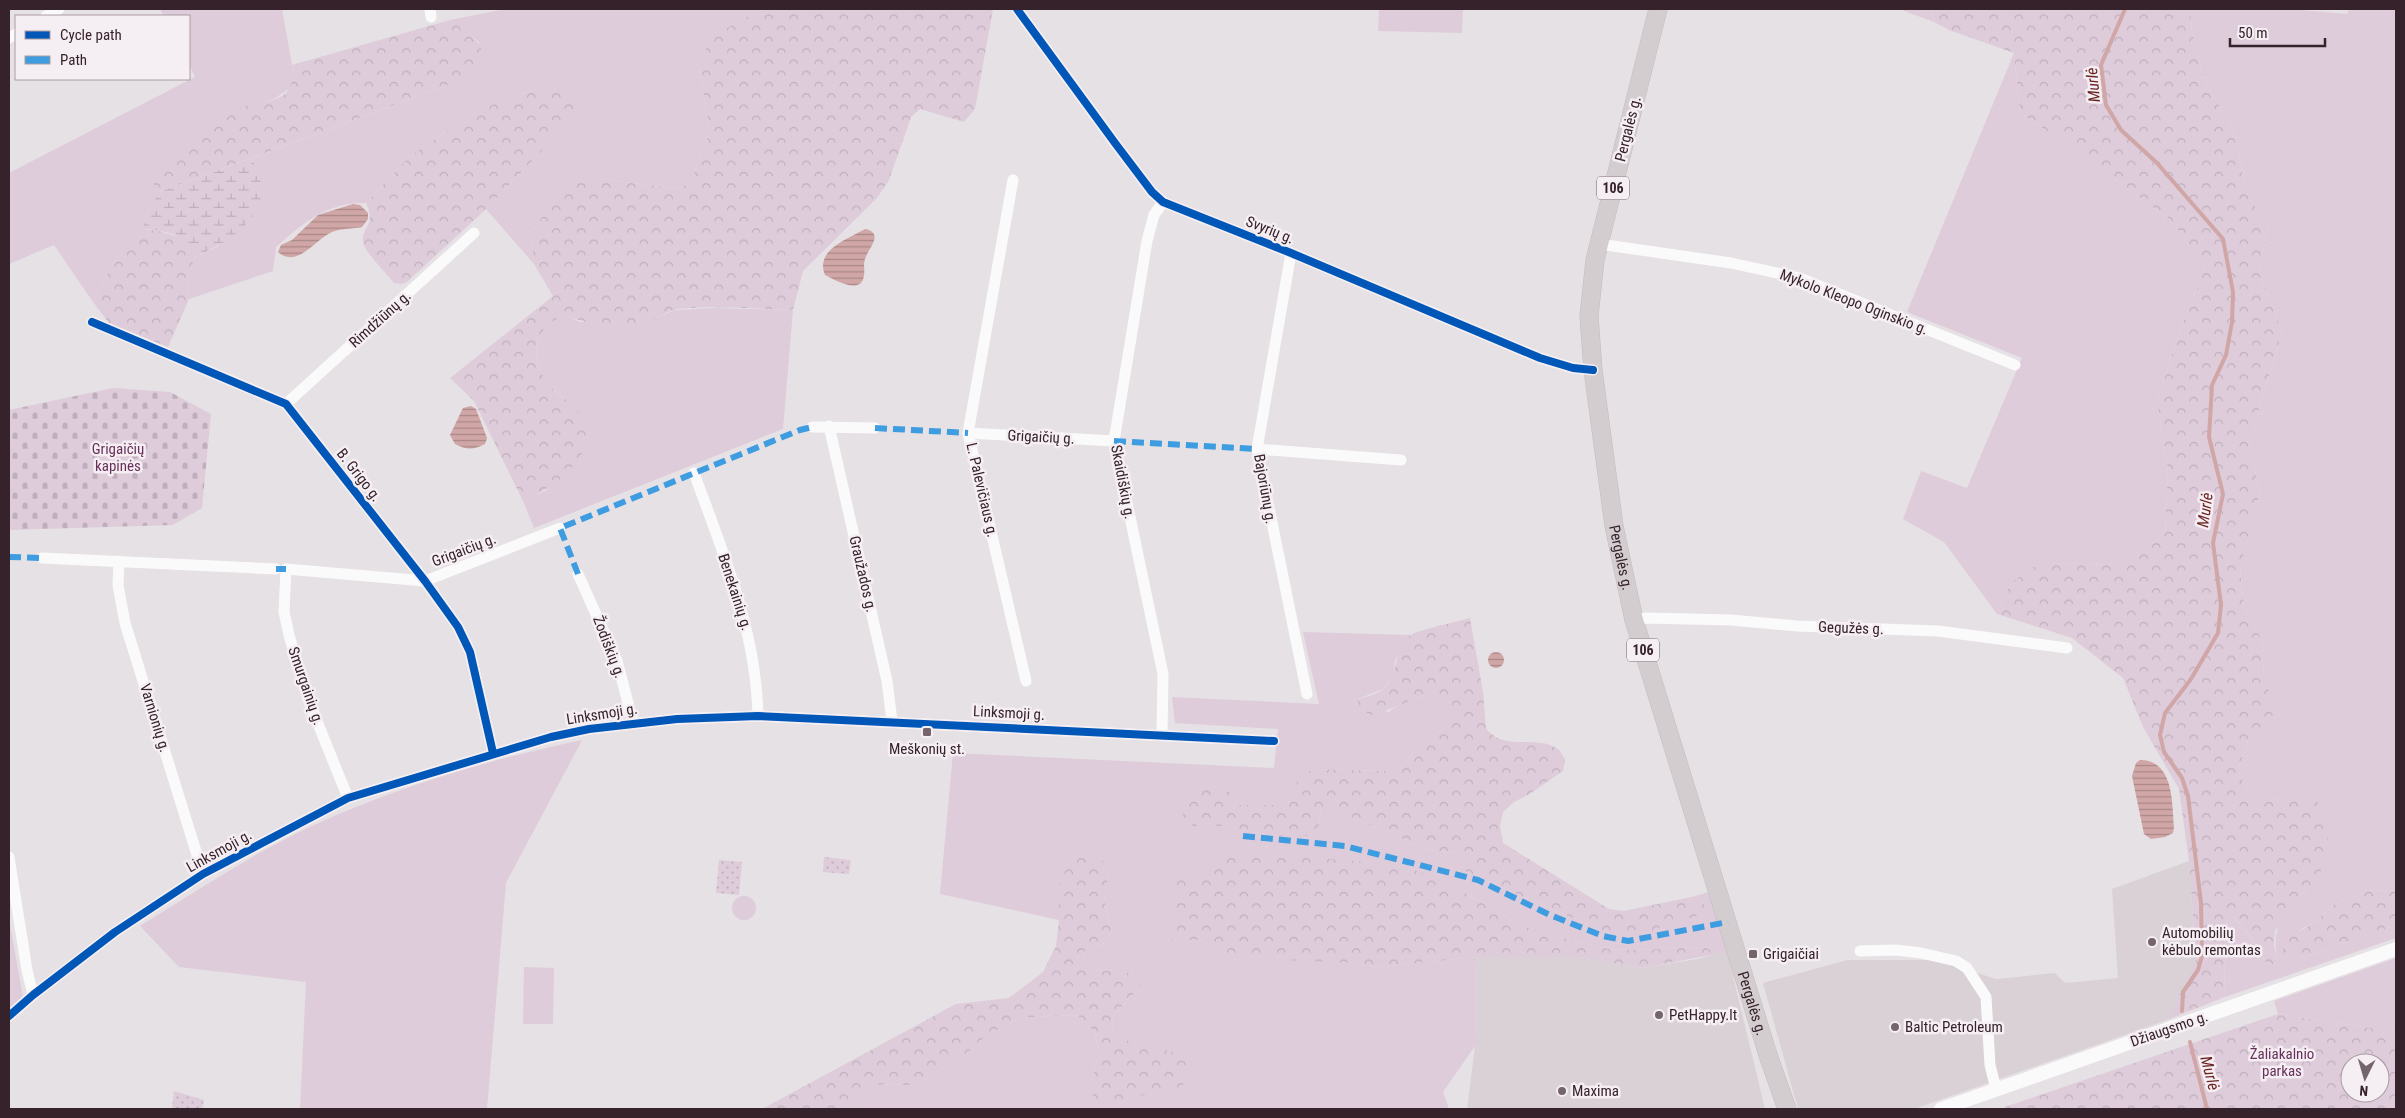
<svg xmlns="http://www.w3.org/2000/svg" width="2405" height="1118" viewBox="0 0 2405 1118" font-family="'Roboto Condensed',sans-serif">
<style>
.built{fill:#d9d1d5}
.green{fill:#deccdb}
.forest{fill:url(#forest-crowns);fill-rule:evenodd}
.wetland{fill:url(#wetland-marsh)}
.cemetery{fill:url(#cemetery-stones)}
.park{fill:url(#park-dots)}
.water{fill:url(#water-rules)}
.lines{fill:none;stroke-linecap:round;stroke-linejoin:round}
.stream{stroke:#d1a6a6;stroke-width:4}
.primary-casing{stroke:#c3bcbf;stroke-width:19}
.minor{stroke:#fbfafb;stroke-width:11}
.tertiary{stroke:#fbfafb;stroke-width:14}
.primary{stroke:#d3cdd0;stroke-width:18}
.quiet{stroke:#3e9ce1;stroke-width:6;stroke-dasharray:12 6;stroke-linecap:butt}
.cycleway-casing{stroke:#f5eef3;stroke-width:11}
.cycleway{stroke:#0057b8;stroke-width:8}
.poi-dot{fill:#74656b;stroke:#f5eef3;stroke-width:2}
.labels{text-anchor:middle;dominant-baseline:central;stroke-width:5;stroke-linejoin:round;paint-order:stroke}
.shield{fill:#f5eef3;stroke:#6f5f66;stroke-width:1}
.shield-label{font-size:14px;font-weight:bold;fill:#36222a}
.street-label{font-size:15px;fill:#36222a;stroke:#f5eef3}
.park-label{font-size:15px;fill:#68315b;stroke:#f5eef3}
.poi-label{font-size:15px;fill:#36222a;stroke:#f5eef3;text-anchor:start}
.water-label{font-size:16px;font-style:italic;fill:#6a2523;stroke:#f5eef3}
</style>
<defs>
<pattern id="forest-crowns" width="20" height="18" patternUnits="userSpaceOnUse" patternTransform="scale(1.25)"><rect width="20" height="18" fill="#deccdb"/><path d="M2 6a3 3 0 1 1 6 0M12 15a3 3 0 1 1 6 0" fill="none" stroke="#bfafbc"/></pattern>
<pattern id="wetland-marsh" width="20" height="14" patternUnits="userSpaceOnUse" patternTransform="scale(1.25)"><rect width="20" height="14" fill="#deccdb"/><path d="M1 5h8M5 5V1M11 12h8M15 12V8" fill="none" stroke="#bfafbc"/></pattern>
<pattern id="cemetery-stones" width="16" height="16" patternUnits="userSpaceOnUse" patternTransform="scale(1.25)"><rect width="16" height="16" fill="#deccdb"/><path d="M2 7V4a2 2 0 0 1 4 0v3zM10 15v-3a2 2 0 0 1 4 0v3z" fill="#bfafbc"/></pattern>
<pattern id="park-dots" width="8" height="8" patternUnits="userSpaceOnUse" patternTransform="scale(1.25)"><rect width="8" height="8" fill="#deccdb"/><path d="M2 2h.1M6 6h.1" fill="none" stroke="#bfafbc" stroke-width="1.8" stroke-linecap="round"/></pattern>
<pattern id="water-rules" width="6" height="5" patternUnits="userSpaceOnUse" patternTransform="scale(1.25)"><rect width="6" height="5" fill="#d1a6a6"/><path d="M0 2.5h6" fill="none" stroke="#aa8787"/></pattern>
</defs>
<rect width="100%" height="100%" fill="#e6e1e4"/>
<g class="built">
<path d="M2189,861L2196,962L2167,1020L1914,1109H1798L1763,983L1847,960H1938L1996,979L2055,973L2065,983L2118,978L2112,889Z"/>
<path d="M1727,951L1765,1109H1467L1475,1046L1476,957H1580L1643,968L1697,959Z"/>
</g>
<g class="green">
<path d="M160,9H282L292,65L293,77L290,88L274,99L243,107L155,189L162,191C151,202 146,214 143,229C118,246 107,277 93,302L54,245L9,264V173L195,77L189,64V16H164Z"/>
<path d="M505,9H765L739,20L698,62L710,132L692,179L681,189L601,179L548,206L536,227L532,246L534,264L486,209L564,128L542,86L476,111L409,157L366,203C327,202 303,223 276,247L273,271L189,299L188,276L195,257L217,247L253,214L262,187L252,158L467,78L479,42L450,20Z"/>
<path d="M1379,9H1463L1462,33L1378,31Z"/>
<path d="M1904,9H1931L1934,22L1904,11Z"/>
<path d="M2190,9H2290L2347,14L2349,9H2396V890L2367,891L2330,906L2318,920L2300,930L2302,958L2396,925V938L2225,997L2224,956L2229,944L2227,921L2233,917C2243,924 2261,951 2266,963L2274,965L2278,961C2268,924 2290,904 2316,881L2288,796L2263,803L2248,795L2238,768L2246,749L2250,728L2275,709L2264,676L2262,640L2244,608L2240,567L2260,493L2249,444L2282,332L2259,272L2268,227L2246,192L2234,131L2204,80L2192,31Z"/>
<path d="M2014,53L2020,113L2061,140L2172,221L2205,269L2180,330L2157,401L2168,470L2165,533L2147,548L2108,565L2062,563L2010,584L1997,614L1944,542L1903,519L1921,471L1967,488L2022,358L1907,312Z"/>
<path d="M713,308L793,310L783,429L534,528L523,501L547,490L574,407C563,397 549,388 542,374C530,349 540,322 566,315L580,322L648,321L675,310Z"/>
<path d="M1303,632L1411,635L1403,644L1395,661L1393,677L1383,689L1358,699L1388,712L1404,702L1426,695L1439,700L1448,715L1444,729L1421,742L1403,766L1385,771L1312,769L1291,795L1288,805H1236L1193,826H1223L1272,836L1319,825L1321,808H1330L1433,852L1466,851V872L1612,935L1704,904L1696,896L1711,891L1727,951L1716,954L1705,947L1636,950L1609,949L1577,942L1523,926L1441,879L1173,940H1200L1227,953L1353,963L1381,967L1476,957L1475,1046L1443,1092L1449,1109H846C868,1078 885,1084 918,1086L931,1075L966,1054L986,1036L1020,1018L1074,1015L1082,1018L1095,1033L1099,1054L1091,1085L1120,1103L1147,1094L1182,1090L1150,1047L1128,1042L1113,1033L1112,1018L1130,997L1141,988L1118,970L1093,971L1083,962L1085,949L1103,944L1112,932L1105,904L1108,874L1059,887V920L940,894L953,753L1274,768L1278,729L1175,723L1172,697L1319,704Z"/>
<path d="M582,740L506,883L487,1109H300L306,982L179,967L140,926C197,891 253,853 314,825C400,786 491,759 582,740Z"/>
<circle cx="744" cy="908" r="12"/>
<path d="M9,919L23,997L9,1009Z"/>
<path d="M2396,958V1032L2278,1014L2274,1001Z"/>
<path d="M524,967L554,968L553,1024H523Z"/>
</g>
<g class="forest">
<path d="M765,9H993L975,109L964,122L920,109L911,117L889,180L877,198L803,271L793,310C755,309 715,305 677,309C667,311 658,318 649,321C622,329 591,327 566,315C553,319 544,326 539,339C532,357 541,378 555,391C561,397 570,401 575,408C609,451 557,486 523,501L474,401L450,378L553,296L534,264L532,246L536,227L548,206L578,182L601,179L681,189L692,179L710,132L698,62L712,39L739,20Z"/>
<path d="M1931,9H2190L2192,31L2204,80L2234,131L2246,192L2268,227L2259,272L2282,332L2249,444L2260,493L2240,568L2244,608L2262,640L2264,676L2275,709L2268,726L2250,729L2246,749L2238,768L2248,795L2263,803L2288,796L2315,798L2329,820L2326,860L2316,881L2298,897L2275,931L2274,946L2278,961L2274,965L2266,963C2261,951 2243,923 2233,917L2227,921L2226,930L2229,944L2224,956L2225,997L2167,1020L2196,961L2189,861L2179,789L2143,727L2123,678L2072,638L1997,614L2010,584L2033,567L2062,563L2108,565L2147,548L2165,533L2168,470L2157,401L2180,330L2205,269L2172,221L2061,140L2020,113L2014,53L1949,30L1934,22Z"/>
<path d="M450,20C474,38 499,50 467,78L162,191L155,189L153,176L158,166C186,147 213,126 241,108C254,100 273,104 285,94C293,86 293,75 292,65Z"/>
<path d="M542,86L567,91C578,108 574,112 564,128L486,209L407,282L401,284L394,283C387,274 365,252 363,243C361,226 377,226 366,203L409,157L476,111Z"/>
<path d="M143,229L159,231L179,237L190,245L195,257L188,276L189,299L168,347L109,323L93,302C107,277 118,246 143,229Z"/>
<path d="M1470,618L1483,692L1486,728C1503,753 1538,733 1559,750C1561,752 1564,757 1565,760L1563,771L1528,795L1514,802L1503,812L1500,826L1503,843L1609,909L1624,911L1696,896L1704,904L1703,914L1646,932L1612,935L1466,872V851L1433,852L1330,808H1321L1319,825L1312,836H1272L1223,826H1193L1182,816L1194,790H1228L1237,805H1288L1294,785L1312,769L1385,771L1403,766L1421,742L1444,729L1448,715L1439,700L1425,695C1406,701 1390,711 1371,715L1357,708L1358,699C1366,697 1377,694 1383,689C1400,676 1392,648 1411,635C1420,629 1457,622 1470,618Z"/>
<path d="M1220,851L1396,864L1441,879L1523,926L1577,942L1609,949L1636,950L1705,947L1716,954L1643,968L1580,957H1476L1381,967L1353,963L1282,960L1227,953L1200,940H1172L1177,881L1187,874L1201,880Z"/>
<path d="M1081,852L1102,860L1108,874L1105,904L1112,932L1103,944L1085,949L1083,962L1093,971L1118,970L1136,976L1141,988L1130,997L1112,1018L1113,1033C1136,1048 1163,1047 1189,1057L1182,1090L1147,1094L1120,1103L1094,1101L1091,1085L1099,1054L1095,1033L1082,1018L1074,1015L1020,1018L986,1036L966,1054L931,1075L918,1086C885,1084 868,1078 846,1109H762L956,1004L1009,998L1043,972L1056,946L1059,919V887L1067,865Z"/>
<path d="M2396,890V925L2302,958H2289L2283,953V942L2318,920L2330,906L2367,891Z"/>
<path d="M2278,1014L2396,1032V1109H2005V1107ZM2350,1063H2380V1093H2350Z"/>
</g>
<path class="wetland" d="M252,158C255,167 261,179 262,188C262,223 222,245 195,257C185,233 166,231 143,229C146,214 151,202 162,191Z"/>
<path class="cemetery" d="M113,388L170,392L211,414L202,508L173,525L9,530V410Z"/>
<g class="park">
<path d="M824,857L851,860L849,874L823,872Z"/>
<path d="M719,860L742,862L739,895L716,893Z"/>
<path d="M174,1091L204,1100L202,1109H172Z"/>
</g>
<g class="water">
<path d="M353,204L360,205L368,213V219L362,227C352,229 342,228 332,232C315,239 298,269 278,252L281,245L292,240L318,215Z"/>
<path d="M865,229C885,233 868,249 865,259C863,265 865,270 864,275C862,296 835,280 825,275C815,250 846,240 865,229Z"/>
<path d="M471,406L476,409L487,438L485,444C473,450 467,450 455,444L450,435L463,408Z"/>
<circle cx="1496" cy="660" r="8"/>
<path d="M2140,760C2174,760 2172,803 2174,827L2173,833L2165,837L2151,839L2144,834L2132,776L2136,763Z"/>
</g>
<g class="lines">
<g class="stream">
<path d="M2125,9L2101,65L2106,105L2121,130L2157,163L2223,239L2233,292L2232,322L2226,355L2212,385L2209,437L2223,494L2213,543L2221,605L2218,633L2191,679L2165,713L2160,735L2164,752L2182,778L2188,796L2201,903L2202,956L2198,970L2183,992L2182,1011"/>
<path d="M2190,1042L2207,1109"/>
</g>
<defs>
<g id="primary">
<path id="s1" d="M1658,9L1595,260L1589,316L1593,370L1614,526L1634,620L1768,1055L1787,1109"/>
</g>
</defs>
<use href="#primary" class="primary-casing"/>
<g class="minor">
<path d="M430,9L431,17"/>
<path d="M1017,9L1115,143L1152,192L1163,202L1291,253L1540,358L1573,368L1593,370"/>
<path d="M46,16L59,9"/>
<path d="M9,38L16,34"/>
<path d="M1013,180L968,433L1026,681"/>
<path d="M1599,244L1731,263L1800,278L2015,365"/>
<path d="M1291,253L1257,449L1307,694"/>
<path d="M92,322L286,404L425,581L458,627L470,652L493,753"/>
<path d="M286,404L474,233"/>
<path d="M829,426L887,681L892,721"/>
<path d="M812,427L875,428"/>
<path d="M968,433L1114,441"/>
<path d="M1257,449L1401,460"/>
<path d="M694,473C723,553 756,629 758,716"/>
<path d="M42,558L276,569"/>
<path d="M119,561L118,585L125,623L203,874"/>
<path d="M578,574L617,661L633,722"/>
<path d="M1634,620L1646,618L1731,620L1797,626L1938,631L2067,648"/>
<path d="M1162,735L1163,674L1114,441L1147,241L1154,215L1163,202"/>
<path d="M348,798L308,699L289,635L284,612L286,569L425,581L560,528"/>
<path d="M9,857L27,970L33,995"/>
<path d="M1860,951L1896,950L1921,953L1956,961L1967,968L1986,997L1990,1065L1996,1089"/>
<path d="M9,1016L33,995L115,932L203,874L348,798L551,737L589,729L677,719L758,716L1274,741"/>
</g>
<path class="tertiary" d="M1941,1109L2396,949"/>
<use href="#primary" class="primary"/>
<g class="quiet">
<path d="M875,428L968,433"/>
<path d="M1114,441L1257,449"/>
<path d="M9,557L42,558"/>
<path d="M276,569H286"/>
<path d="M578,574L560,528L800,430L812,427"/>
<path d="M1243,836L1345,846L1478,880L1550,915L1603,936L1628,941L1728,922"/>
</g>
<defs>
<g id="cycleway">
<path d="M1017,9L1115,143L1152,192L1163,202L1291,253L1540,358L1573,368L1593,370"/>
<path d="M92,322L286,404L425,581L458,627L470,652L493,753"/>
<path d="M9,1016L33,995L115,932L203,874L348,798L551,737L589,729L677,719L758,716L1274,741"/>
</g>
</defs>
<use href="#cycleway" class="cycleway-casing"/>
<use href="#cycleway" class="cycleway"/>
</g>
<g class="poi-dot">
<rect x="922" y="727" width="10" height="10" rx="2.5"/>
<circle cx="2152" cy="942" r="5"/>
<rect x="1748" y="949" width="10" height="10" rx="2.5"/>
<circle cx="1659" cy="1015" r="5"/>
<circle cx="1895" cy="1027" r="5"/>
<circle cx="1562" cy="1091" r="5"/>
</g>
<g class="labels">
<g class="shield">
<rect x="1597" y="176.5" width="32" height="23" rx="4"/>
<rect x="1627" y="638.5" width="32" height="23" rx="4"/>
</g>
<g class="shield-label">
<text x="1613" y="188">106</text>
<text x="1643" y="650">106</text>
</g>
<g class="street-label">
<text transform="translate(1628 129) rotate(-76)">Pergalės g.</text>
<text transform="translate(1270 230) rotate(22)">Svyrių g.</text>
<text transform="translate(1854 302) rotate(21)">Mykolo Kleopo Oginskio g.</text>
<text transform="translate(380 319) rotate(-42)">Rimdžiūnų g.</text>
<text transform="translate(1041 437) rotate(3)">Grigaičių g.</text>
<text transform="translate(359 475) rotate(52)">B. Grigo g.</text>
<text transform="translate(1123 482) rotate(79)">Skaidiškių g.</text>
<text transform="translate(1265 489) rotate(80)">Bajoriūnų g.</text>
<text transform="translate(982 490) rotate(77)">L. Palevičiaus g.</text>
<text transform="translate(464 550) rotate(-21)">Grigaičių g.</text>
<text stroke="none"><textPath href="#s1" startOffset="559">Pergalės g.</textPath></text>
<text transform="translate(863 574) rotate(77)">Graužados g.</text>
<text transform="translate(735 592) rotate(72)">Benekainių g.</text>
<text transform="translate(1851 628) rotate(2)">Gegužės g.</text>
<text transform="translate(609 647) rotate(69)">Žodiškių g.</text>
<text transform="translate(306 686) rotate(71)">Smurgainių g.</text>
<text transform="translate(1009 713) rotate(3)">Linksmoji g.</text>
<text transform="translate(602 714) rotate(-9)">Linksmoji g.</text>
<text transform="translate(155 718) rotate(73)">Varnionių g.</text>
<text transform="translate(219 851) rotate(-29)">Linksmoji g.</text>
<text stroke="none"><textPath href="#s1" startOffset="1024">Pergalės g.</textPath></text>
<text transform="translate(2169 1029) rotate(-19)">Džiaugsmo g.</text>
</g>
<g class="park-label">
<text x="118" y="449">Grigaičių<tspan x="118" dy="17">kapinės</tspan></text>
<text x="2282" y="1054">Žaliakalnio<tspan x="2282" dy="17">parkas</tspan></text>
</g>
<g class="poi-label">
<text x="927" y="749" text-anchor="middle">Meškonių st.</text>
<text x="2162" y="933">Automobilių<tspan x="2162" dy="17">kėbulo remontas</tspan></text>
<text x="1763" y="954">Grigaičiai</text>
<text x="1669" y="1015">PetHappy.lt</text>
<text x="1905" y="1027">Baltic Petroleum</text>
<text x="1572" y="1091">Maxima</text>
</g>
<g class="water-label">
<text transform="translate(2093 85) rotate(-95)">Murlė</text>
<text transform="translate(2205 510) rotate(-82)">Murlė</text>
<text transform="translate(2210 1073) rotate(75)">Murlė</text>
</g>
</g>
<rect width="2405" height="1118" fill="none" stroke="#36222a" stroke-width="20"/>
<rect x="15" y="15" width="175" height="65" fill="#f5eef3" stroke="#a99ca3"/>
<rect x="25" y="31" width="25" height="8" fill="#0057b8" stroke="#a99ca3"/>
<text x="60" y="40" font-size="15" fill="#36222a">Cycle path</text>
<rect x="25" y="56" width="25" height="8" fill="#3e9ce1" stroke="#a99ca3"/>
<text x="60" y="65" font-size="15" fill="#36222a">Path</text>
<g transform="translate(2365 1078) rotate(185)"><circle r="24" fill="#f5eef3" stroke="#a99ca3"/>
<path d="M0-4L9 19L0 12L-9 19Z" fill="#74656b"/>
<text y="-8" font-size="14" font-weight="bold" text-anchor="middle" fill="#36222a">N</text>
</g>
<path d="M2230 38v8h95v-8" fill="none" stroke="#36222a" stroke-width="2.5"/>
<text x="2238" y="38" font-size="15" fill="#36222a" stroke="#f5eef3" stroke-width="4" paint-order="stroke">50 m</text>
</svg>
